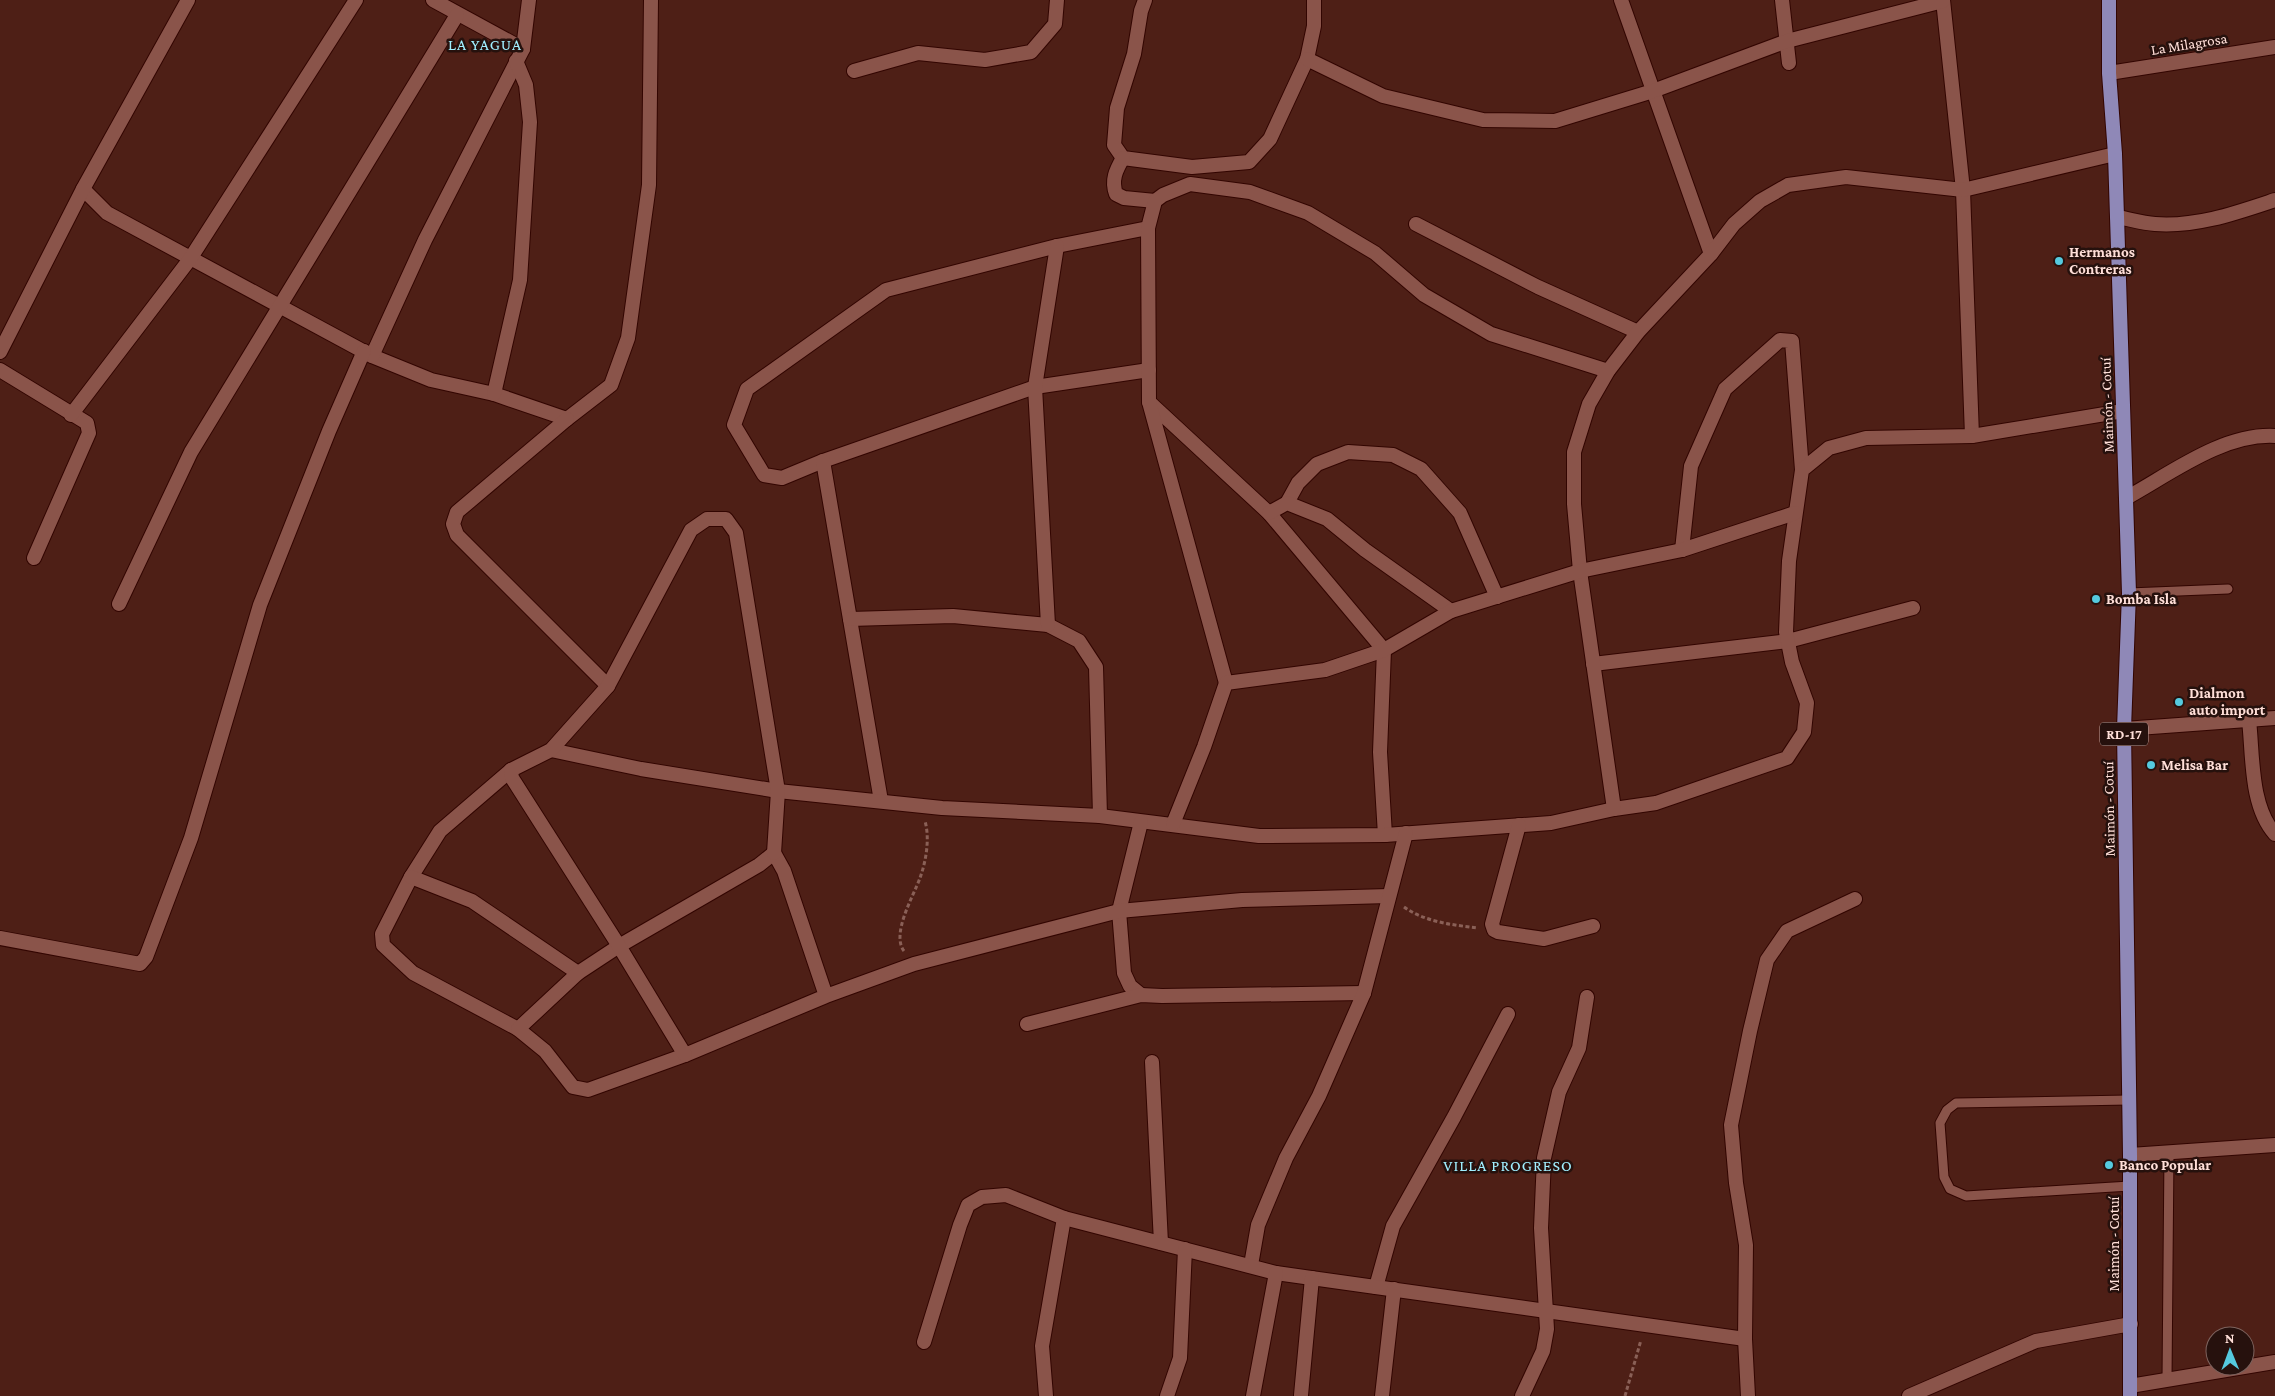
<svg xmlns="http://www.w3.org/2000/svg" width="2275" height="1396" viewBox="0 0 2275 1396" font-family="'Crimson Pro',serif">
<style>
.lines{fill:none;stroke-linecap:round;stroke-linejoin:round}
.service-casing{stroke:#320501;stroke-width:11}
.minor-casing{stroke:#320501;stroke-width:16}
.primary-casing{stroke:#320501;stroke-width:16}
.path{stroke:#8a6057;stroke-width:3;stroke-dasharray:4 2.5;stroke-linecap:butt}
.service{stroke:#8a544a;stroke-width:9}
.minor{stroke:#8a544a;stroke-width:14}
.primary{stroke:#8f88b7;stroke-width:14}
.poi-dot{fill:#55cadf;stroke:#26110d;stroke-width:2}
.labels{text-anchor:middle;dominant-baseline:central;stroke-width:5;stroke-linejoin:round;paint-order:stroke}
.shield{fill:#26110d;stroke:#bea19b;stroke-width:1}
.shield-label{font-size:14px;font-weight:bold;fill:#ffdfd8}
.street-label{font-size:15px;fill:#ffdfd8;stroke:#26110d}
.poi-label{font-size:15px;font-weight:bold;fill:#ffdfd8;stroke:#26110d;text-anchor:start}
.neighbourhood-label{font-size:16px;letter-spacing:1px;fill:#a0efff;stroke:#26110d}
</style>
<rect width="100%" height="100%" fill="#4e1f16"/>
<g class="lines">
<defs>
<g id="service">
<path d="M2129,593L2228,589"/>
<path d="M2129,1100L1956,1103L1947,1110L1940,1123L1944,1177L1950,1189L1966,1196L2130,1186"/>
<path d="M2167,1380L2169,1152"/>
</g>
<g id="minor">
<path d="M433,0L523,49"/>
<path d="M1145,0L1141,11L1134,54L1117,108L1114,145L1123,158L1192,167L1249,162L1270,139L1307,59L1314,26V0"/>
<path d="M1621,0L1711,254"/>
<path d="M1782,0L1789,63"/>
<path d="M1943,0L1963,190L1972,436"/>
<path d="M1307,59L1383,96L1483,120L1555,121L1653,91L1787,41L1943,1"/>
<path d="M854,71L918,53L985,60L1031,52L1055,24L1057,0"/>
<path d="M2109,73L2275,47"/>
<path d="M1123,158C1116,170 1111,180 1116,194L1124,198L1155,201"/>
<path d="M83,189L107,213L372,356L431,380L494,394L567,419L611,385L628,338L649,185L651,0"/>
<path d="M2117,217C2129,219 2142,223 2155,224C2197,227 2236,213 2275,200"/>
<path d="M1416,224L1538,287L1638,332"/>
<path d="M1148,228L1057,246L886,290L747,389L734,425L764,475L782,478L823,461L1035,387L1149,370"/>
<path d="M0,352L83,189L188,0"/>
<path d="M372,356L425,240L523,49L529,0"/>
<path d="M0,370L87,423L89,433L34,558"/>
<path d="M494,394L520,280L530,122L526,85L516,61"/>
<path d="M1149,402L1269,513L1384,650L1380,752L1385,835"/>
<path d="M71,415L190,259L356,0"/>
<path d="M567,419L457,512L453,524L457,535L608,686"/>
<path d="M823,461L881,801"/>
<path d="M2126,498C2170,474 2223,433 2275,436"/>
<path d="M1287,503L1298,483L1317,464L1348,452L1393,455L1421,469L1460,513L1497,597"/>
<path d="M1269,513L1287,503L1327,519L1365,550L1451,611"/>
<path d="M1682,550L1691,466L1725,389L1780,340L1792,341L1802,470"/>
<path d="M119,604L191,452L457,15"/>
<path d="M850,619L953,616L1048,625L1079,641L1096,667L1100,816"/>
<path d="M1048,625L1035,387L1057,246"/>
<path d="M1593,664L1788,641L1913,608"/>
<path d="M1226,683L1149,402L1148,228L1155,201L1163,195L1190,184L1250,192L1308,213L1375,253L1424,295L1491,334L1608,371"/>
<path d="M2249,720C2253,756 2250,806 2275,834"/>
<path d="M2124,729L2275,718"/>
<path d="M551,750L641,769L778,791L942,808L1100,816L1259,836L1385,835L1551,823L1614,809L1656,803L1787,758L1804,732L1807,703L1792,662L1786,632L1789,561L1802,470L1829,448L1866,438L1972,436L2123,411"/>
<path d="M511,770L440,831L411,877L382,934L383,945L413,973L518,1029"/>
<path d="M1614,809L1580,571L1574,504V452L1589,404L1608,371L1638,332L1711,254L1734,224L1760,201L1788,185L1846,177L1963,190L2115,154"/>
<path d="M1141,822L1119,911L1124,973L1130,986L1141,995"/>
<path d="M1173,824L1204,747L1226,683L1325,670L1384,650L1451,611L1580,571L1682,550L1795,513"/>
<path d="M1519,825L1492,924L1494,930L1498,932L1544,939L1593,926"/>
<path d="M411,877L472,901L578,973"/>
<path d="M0,938L140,964L146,957L191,838L260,605L329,431L364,351"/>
<path d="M826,996L784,871L774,853L759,865L619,946L578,973L518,1029L545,1051L573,1087L588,1090L685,1055L826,996L914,964L1119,911L1242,900L1389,896"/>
<path d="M1027,1024L1141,995L1162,996L1364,993"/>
<path d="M685,1055L619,946L512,778L511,770L551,750L608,686L691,530L707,519H726L736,533L778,791L774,853"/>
<path d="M1152,1062L1161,1243"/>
<path d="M2130,1155L2275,1145"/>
<path d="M1251,1265L1258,1225L1286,1158L1319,1096L1364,993L1406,833"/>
<path d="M1376,1287L1393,1226L1454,1117L1508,1014"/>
<path d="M924,1342L960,1225L968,1205L982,1197L1006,1195L1064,1218L1276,1273L1745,1339"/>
<path d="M2130,1386L2275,1362"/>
<path d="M1301,1395L1312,1278"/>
<path d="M1046,1396L1042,1346L1064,1218"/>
<path d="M1167,1396L1180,1358L1185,1249"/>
<path d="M1253,1396L1276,1273"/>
<path d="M1382,1396L1394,1289"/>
<path d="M1522,1396L1543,1351L1547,1329L1541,1228L1544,1158L1559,1092L1579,1048L1587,997"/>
<path d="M1748,1396L1745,1339L1746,1245L1736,1183L1731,1125L1750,1031L1767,960L1787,931L1855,899"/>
<path d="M1909,1396L2036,1341L2131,1324"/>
</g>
<path id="primary" d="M2109,0V73L2115,154L2129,593L2124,729L2130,1155V1396"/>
</defs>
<use href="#service" class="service-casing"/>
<use href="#minor" class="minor-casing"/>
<use href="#primary" class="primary-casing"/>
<g class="path">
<path d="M1404,907C1425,922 1453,925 1478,928"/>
<path d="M904,951C891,934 913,897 920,878C926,861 930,839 925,821"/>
<path d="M1625,1396L1641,1340"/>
</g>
<use href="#service" class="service"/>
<use href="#minor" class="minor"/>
<use href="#primary" class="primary"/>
</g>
<g class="poi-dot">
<circle cx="2059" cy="261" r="5"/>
<circle cx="2096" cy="599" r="5"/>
<circle cx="2179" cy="702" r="5"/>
<circle cx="2151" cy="765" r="5"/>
<circle cx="2109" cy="1165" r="5"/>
</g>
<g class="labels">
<rect class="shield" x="2100" y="722.5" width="48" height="23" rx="4"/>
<g class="shield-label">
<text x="2124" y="734">RD-17</text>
</g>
<g class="street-label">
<text transform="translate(2189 44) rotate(-9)">La Milagrosa</text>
<text transform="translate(2107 405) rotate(-92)">Maimón - Cotuí</text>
<text transform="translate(2109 809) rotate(-91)">Maimón - Cotuí</text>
<text transform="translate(2114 1244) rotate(-90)">Maimón - Cotuí</text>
</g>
<g class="poi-label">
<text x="2069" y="252">Hermanos<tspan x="2069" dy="17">Contreras</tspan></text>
<text x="2106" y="599">Bomba Isla</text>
<text x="2189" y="693">Dialmon<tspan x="2189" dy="17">auto import</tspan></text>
<text x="2161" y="765">Melisa Bar</text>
<text x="2119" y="1165">Banco Popular</text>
</g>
<g class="neighbourhood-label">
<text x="485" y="44">LA YAGUA</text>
<text x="1508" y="1165">VILLA PROGRESO</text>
</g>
</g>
<g transform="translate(2230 1351) rotate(359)"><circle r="24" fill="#26110d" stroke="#7d635e"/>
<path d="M0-4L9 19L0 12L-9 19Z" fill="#55cadf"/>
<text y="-8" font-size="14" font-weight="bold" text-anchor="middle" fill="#ffdfd8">N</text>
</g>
</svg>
